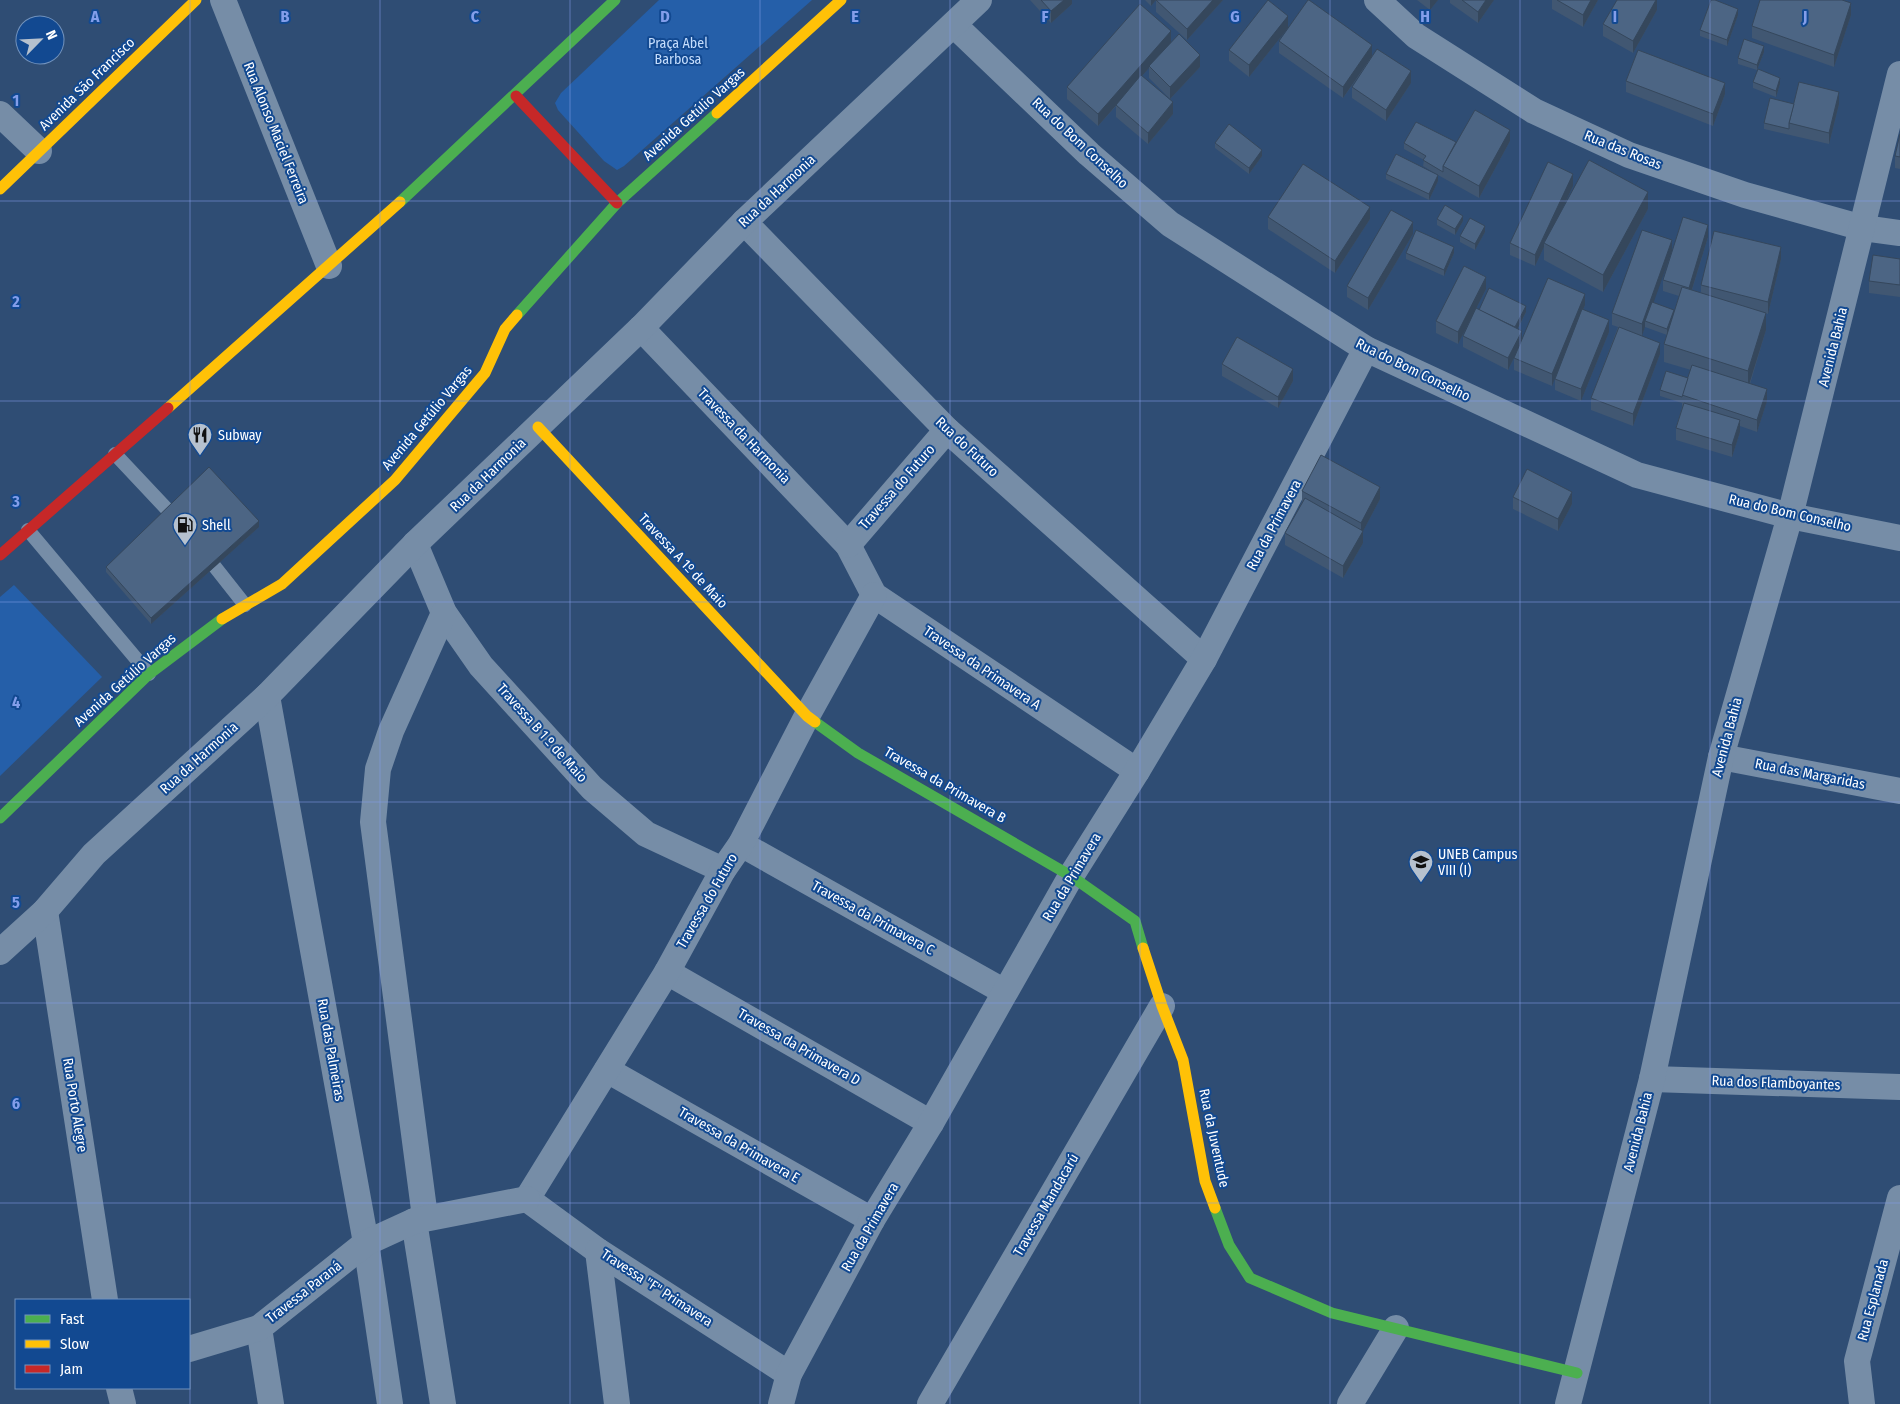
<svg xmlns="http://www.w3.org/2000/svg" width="1900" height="1404" viewBox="0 0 1900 1404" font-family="'Fira Sans Condensed',sans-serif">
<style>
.green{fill:#255fa9}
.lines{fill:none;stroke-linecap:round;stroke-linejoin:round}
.lane{stroke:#768da7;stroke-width:14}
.street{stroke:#768da7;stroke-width:26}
.fast{stroke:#4caf50;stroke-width:11}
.slow{stroke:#ffc107;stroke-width:11}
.jam{stroke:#c62828;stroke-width:11}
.wall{fill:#415772}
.shaded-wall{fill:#35475c}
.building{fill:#4c6584;stroke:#35475c}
.grid{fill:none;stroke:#839eea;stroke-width:1;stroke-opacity:0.55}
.labels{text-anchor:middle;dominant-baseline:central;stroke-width:4;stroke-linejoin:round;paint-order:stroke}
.park-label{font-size:14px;fill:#c6defd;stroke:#124991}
.street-label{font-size:14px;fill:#fff;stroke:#124991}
.poi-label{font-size:14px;fill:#fff;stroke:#124991;text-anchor:start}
.grid-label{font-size:16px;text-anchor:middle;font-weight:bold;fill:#839eea;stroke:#124991;stroke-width:4;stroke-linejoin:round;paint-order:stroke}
</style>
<rect width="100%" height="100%" fill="#2f4d74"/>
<g class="green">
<path d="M659,0H812L624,166L617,170L604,161L558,110L555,103L561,93Z"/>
<path d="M14,585L102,677L0,776V597Z"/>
</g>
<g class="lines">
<g class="lane">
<path d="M115,454L178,521"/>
<path d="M28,530L149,674"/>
<path d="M204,553L245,605"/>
</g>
<g class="street">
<path d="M223,0L329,266"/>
<path d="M1377,0L1416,36L1534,111L1629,155L1745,195L1863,228L1900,233"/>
<path d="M954,25L1089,154L1170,224L1366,349L1637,475L1790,516L1900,538"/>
<path d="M0,114L39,151"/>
<path d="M744,222L947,430L1204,659"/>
<path d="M641,328L848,545L874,595L1137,771"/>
<path d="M415,544L444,613L481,666L592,788L646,834L723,870"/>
<path d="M848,545L947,430"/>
<path d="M267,696L366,1243L390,1404"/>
<path d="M1721,757L1900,791"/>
<path d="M741,844L1005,992"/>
<path d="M45,911L105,1300"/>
<path d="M0,952L45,911L94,854L267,696L415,544L641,328L744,222L979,0"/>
<path d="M667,972L931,1123"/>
<path d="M607,1070L872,1220"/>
<path d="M1652,1079L1900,1087"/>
<path d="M527,1199L667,972L723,870L741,844L807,716L874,595"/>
<path d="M527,1199L598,1251L789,1374"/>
<path d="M425,1217L373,822L378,769L391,731L444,613"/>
<path d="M414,1221L443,1404"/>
<path d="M598,1251L617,1404"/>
<path d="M259,1328L271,1404"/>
<path d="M189,1349L259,1328L366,1243L414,1221L527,1199"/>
<path d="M119,1388L123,1404"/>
<path d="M781,1404L789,1374L872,1220L931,1123L1071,876L1137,771L1204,659L1366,349"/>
<path d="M930,1404L1162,1006"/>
<path d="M1350,1404L1396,1328"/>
<path d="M1568,1404L1652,1079L1721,757L1790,516L1900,74"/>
<path d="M1862,1404L1857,1361L1900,1198"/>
</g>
<g class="fast">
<path d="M400,202L615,0"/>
<path d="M517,315L617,203L717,113"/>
<path d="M815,722L858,753L1071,876L1135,921L1143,948"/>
<path d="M0,818L149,674L222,619"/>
<path d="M1215,1208L1229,1245L1250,1278L1332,1313L1577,1373"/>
</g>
<g class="slow">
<path d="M717,113L841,0"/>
<path d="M0,189L196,0"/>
<path d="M168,408L400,202"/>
<path d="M538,427L807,716L815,722"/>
<path d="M222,619L282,584L395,480L485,373L505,329L517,315"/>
<path d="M1143,948L1162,1006L1183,1060L1205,1181L1215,1208"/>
</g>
<g class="jam">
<path d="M516,96L617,203"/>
<path d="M0,555L168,408"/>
</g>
</g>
<g class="wall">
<path d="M1030,0H1072V4L1051,23Z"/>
<path d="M1145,0H1223L1187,40L1156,12V0L1151,6Z"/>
<path d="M1417,0H1438L1430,10Z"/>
<path d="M1450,0H1494L1478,23L1450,3Z"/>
<path d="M1552,0H1598L1583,27L1552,9Z"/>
<path d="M1657,0V10L1633,53L1603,36V24Z"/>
<path d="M1738,15L1727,46L1700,36V30Z"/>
<path d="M1851,15L1834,67L1752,38V26Z"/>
<path d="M1288,28L1249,77L1229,61V50Z"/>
<path d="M1279,41L1372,55L1411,83L1386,121L1352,98V87L1364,69L1343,98L1279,53Z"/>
<path d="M1171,42L1200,67L1170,99L1149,78V68L1142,76L1173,114L1148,144L1116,117V106L1098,126L1067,99V87Z"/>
<path d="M1764,52L1757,70L1738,64V58Z"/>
<path d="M1626,81L1725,94L1713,126L1626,92Z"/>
<path d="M1753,82L1780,84L1776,97L1753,88Z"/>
<path d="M1794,104H1839L1829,144L1764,129V123Z"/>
<path d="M1900,134V169L1895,168V156Z"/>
<path d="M1510,141L1479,198L1438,175V181L1429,200L1386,179V174H1436L1423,166L1424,160L1404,149V143Z"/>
<path d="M1215,143L1262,156L1249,174L1215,148Z"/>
<path d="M1573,186L1560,213L1648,209L1603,292L1544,260V247L1535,266L1510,255V243Z"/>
<path d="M1268,217L1370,219L1335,273L1268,229Z"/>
<path d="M1437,219L1463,221L1455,235L1437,225Z"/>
<path d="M1485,232L1475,250L1460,242V236Z"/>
<path d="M1413,234L1368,310L1347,297V286Z"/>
<path d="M1708,237L1692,290L1701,293V285L1781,259L1768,314L1764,313L1766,330L1750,384L1767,401L1757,432L1740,426V432L1732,457L1676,440V428L1682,407V403L1660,396V390L1688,378L1691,370L1664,362V344L1667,335L1645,327L1642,336L1660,354L1633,426L1591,410V398L1618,327L1612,325V313L1672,251L1653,302L1674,313L1679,296L1663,291V280Z"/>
<path d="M1406,253H1454L1444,276L1406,259Z"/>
<path d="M1900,259V297L1869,293V281Z"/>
<path d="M1486,289L1458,344L1436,333V321Z"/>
<path d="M1585,305L1583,310L1609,332L1581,401L1555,390V379L1558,370L1552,386L1514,370V358L1519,348L1508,370L1463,347V336L1479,310L1526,312L1518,329L1522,341Z"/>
<path d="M1222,364L1293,381L1278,408L1222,376Z"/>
<path d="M1302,491L1380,499L1363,531V543L1343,578L1285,545V533L1302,502Z"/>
<path d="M1513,497L1572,504L1558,531L1513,509Z"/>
<path d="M259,527L151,624L106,572V567Z"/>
</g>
<g class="shaded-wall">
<path d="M1064,0H1072V4L1051,23V11Z"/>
<path d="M1151,0H1156L1151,6Z"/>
<path d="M1213,0H1223L1187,40V29Z"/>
<path d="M1430,0H1438L1430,10Z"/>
<path d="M1486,0H1494L1478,23V12Z"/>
<path d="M1591,0H1598L1583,27V15Z"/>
<path d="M1656,0H1657V10L1633,53V41Z"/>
<path d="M1851,3V15L1834,67V55Z"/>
<path d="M1738,9V15L1727,46V40Z"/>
<path d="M1288,16V28L1249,77V65Z"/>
<path d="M1171,31V43L1149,66V68L1098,126V114Z"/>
<path d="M1372,45V56L1343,98V87Z"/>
<path d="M1764,46V52L1757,70V65Z"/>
<path d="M1200,55V67L1170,99V87Z"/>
<path d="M1411,71V83L1386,121V110Z"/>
<path d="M1780,78V84L1776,97V91Z"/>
<path d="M1725,83V94L1713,126V114Z"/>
<path d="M1839,92V104L1829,144V133Z"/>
<path d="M1173,102V114L1148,144V133Z"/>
<path d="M1510,130V141L1479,198V186Z"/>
<path d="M1262,150V156L1249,174V168Z"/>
<path d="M1573,174V186L1546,244L1544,243V247L1535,266V255Z"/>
<path d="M1438,175V181L1429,200V194Z"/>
<path d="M1648,192V209L1603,292V275Z"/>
<path d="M1370,207V219L1335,273V261Z"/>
<path d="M1463,216V221L1455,235V229Z"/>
<path d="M1413,222V234L1368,310V298Z"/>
<path d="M1708,225V237L1689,299V288Z"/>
<path d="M1485,226V232L1475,250V244Z"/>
<path d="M1672,240V251L1647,321H1645V327L1642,336V324Z"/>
<path d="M1454,247V253L1444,276V270Z"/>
<path d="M1781,247V259L1768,314V302Z"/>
<path d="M1486,277V289L1458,344V332Z"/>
<path d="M1585,294V305L1552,386V374Z"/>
<path d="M1526,306V312L1513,338V332Z"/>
<path d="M1674,310V316L1667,335V329Z"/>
<path d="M1766,313V330L1748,388V371Z"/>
<path d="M1609,320V332L1581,401V389Z"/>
<path d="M1522,331V342L1508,370V358Z"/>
<path d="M1660,343V354L1633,426V414Z"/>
<path d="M1293,369V381L1278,408V397Z"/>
<path d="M1767,389V401L1757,432V420Z"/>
<path d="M1740,420V432L1732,457V445Z"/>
<path d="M1380,487V499L1361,535V523Z"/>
<path d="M1572,492V504L1558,531V519Z"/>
<path d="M259,521V527L151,624V618Z"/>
<path d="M1363,531V543L1343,578V566Z"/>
</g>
<g class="building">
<path d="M1041,0H1064L1051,11Z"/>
<path d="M1156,0H1213L1187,29Z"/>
<path d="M1268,0L1288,16L1249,65L1229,50Z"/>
<path d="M1308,0H1309L1372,45L1343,87L1279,41Z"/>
<path d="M1462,0H1486L1478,12Z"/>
<path d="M1557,0H1591L1583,15Z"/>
<path d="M1617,0H1656L1633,41L1603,24Z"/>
<path d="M1711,0H1715L1738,9L1727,40L1700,30Z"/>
<path d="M1760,0H1842L1851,3L1834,55L1752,26Z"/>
<path d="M1140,4L1171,31L1098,114L1067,87Z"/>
<path d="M1179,34L1200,55L1170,87L1149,66Z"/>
<path d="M1744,39L1764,46L1757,65L1738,58Z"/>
<path d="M1377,49L1411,71L1386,110L1352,87Z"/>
<path d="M1638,50L1725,83L1713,114L1626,81Z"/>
<path d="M1758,69L1780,78L1776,91L1753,82Z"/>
<path d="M1141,75L1173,102L1148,133L1116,105Z"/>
<path d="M1799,82L1839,92L1829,133L1789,123Z"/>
<path d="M1770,98L1794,104L1789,123V129L1764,123Z"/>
<path d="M1475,110L1510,130L1479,186L1443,166Z"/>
<path d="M1416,122L1456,142L1443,166V172L1423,160L1426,156L1404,143Z"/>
<path d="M1229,124L1262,150L1249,168L1215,143Z"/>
<path d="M1900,134V157L1895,156Z"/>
<path d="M1396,154L1438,175L1429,194L1386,174Z"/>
<path d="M1589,160L1648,192L1603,275L1544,243Z"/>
<path d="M1548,162L1573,174L1535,255L1510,243Z"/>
<path d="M1303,164L1370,207L1335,261L1268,217Z"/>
<path d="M1445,205L1463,216L1455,229L1437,219Z"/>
<path d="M1391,210L1413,222L1368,298L1347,286Z"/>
<path d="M1683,217L1708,225L1689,288L1663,280Z"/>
<path d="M1470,218L1485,226L1475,244L1460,236Z"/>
<path d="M1416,230L1454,247L1444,270L1406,253Z"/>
<path d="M1642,230L1672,240L1642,324L1612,313Z"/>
<path d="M1714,231L1781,247L1768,302L1701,285Z"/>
<path d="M1873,255L1900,259V285L1869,281Z"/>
<path d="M1464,266L1486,277L1458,332L1436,321Z"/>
<path d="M1548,278L1585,294L1552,374L1514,358Z"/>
<path d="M1682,287L1766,313L1748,371L1664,344Z"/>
<path d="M1489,288L1526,306L1515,327L1479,310Z"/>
<path d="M1652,302L1674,310L1667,329L1645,321Z"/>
<path d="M1476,308L1522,331L1508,358L1463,336Z"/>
<path d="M1582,309L1609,320L1581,389L1555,379Z"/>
<path d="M1619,327L1660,343L1633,414L1591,398Z"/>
<path d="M1237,337L1293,369L1278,397L1222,364Z"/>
<path d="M1692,365L1767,389L1757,420L1682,395Z"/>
<path d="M1666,371L1688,378L1682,397L1660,390Z"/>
<path d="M1684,403L1740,420L1732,445L1676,428Z"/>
<path d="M1321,455L1380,487L1361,523L1302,491Z"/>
<path d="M209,467L259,521L151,618L106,567Z"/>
<path d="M1527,469L1572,492L1558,519L1513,497Z"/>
<path d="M1305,498L1363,531L1343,566L1285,533Z"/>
</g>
<path class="grid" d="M190,0V1404M380,0V1404M570,0V1404M760,0V1404M950,0V1404M1140,0V1404M1330,0V1404M1520,0V1404M1710,0V1404M0,201H1900M0,401H1900M0,602H1900M0,802H1900M0,1003H1900M0,1203H1900"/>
<defs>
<symbol id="restaurant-pin" viewBox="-11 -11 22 30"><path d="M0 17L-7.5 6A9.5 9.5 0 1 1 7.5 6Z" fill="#b6c1ce" stroke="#124991"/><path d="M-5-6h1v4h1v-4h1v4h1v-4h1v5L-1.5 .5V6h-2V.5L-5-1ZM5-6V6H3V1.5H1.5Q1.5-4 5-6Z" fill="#111"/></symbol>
<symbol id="fuel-pin" viewBox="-11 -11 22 30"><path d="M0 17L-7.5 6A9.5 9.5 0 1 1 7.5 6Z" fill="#b6c1ce" stroke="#124991"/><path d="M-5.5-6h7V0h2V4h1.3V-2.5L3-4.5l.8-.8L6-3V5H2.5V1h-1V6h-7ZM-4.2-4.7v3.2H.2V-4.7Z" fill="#111"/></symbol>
<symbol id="school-pin" viewBox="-11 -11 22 30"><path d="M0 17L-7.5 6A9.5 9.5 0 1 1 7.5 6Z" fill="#b6c1ce" stroke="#124991"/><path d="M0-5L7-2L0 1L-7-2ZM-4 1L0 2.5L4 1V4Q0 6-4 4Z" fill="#111"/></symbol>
</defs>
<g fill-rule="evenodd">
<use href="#restaurant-pin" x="186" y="421" width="28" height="38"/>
<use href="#fuel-pin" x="171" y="511" width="28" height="38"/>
<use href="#school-pin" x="1407" y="848" width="28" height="38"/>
</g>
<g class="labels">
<g class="park-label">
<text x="678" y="43">Praça Abel<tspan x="678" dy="16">Barbosa</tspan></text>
</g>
<g class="street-label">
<text transform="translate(87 84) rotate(-44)">Avenida São Francisco</text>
<text transform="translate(694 114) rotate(-42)">Avenida Getúlio Vargas</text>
<text transform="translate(276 133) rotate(68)">Rua Alonso Maciel Ferreira</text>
<text transform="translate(1080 143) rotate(43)">Rua do Bom Conselho</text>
<text transform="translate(1623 150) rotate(22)">Rua das Rosas</text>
<text transform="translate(777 191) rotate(-43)">Rua da Harmonia</text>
<text transform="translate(1833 347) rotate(-76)">Avenida Bahia</text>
<text transform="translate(1413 370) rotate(26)">Rua do Bom Conselho</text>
<text transform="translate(427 418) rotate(-50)">Avenida Getúlio Vargas</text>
<text transform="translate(744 436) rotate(46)">Travessa da Harmonia</text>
<text transform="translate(967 447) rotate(43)">Rua do Futuro</text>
<text transform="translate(488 475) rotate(-44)">Rua da Harmonia</text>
<text transform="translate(897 487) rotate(-49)">Travessa do Futuro</text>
<text transform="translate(1790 513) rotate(13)">Rua do Bom Conselho</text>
<text transform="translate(1274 525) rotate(-62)">Rua da Primavera</text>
<text transform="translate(683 561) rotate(47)">Travessa A 1º de Maio</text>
<text transform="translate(982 668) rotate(34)">Travessa da Primavera A</text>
<text transform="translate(125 680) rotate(-42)">Avenida Getúlio Vargas</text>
<text transform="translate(542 733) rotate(48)">Travessa B 1 º de Maio</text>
<text transform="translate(1727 737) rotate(-75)">Avenida Bahia</text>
<text transform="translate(199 758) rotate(-42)">Rua da Harmonia</text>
<text transform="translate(1810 774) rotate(11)">Rua das Margaridas</text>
<text transform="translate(945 785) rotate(30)">Travessa da Primavera B</text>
<text transform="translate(1072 877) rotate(-59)">Rua da Primavera</text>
<text transform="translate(707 901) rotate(-60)">Travessa do Futuro</text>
<text transform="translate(873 918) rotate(29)">Travessa da Primavera C</text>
<text transform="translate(799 1047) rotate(30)">Travessa da Primavera D</text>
<text transform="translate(331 1050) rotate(80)">Rua das Palmeiras</text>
<text transform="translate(1776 1083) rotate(2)">Rua dos Flamboyantes</text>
<text transform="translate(75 1105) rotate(81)">Rua Porto Alegre</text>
<text transform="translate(1638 1132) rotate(-76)">Avenida Bahia</text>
<text transform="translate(1214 1138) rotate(78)">Rua da Juventude</text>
<text transform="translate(739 1145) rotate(30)">Travessa da Primavera E</text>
<text transform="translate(1046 1205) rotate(-60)">Travessa Mandacarú</text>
<text transform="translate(870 1227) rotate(-60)">Rua da Primavera</text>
<text transform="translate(657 1288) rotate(33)">Travessa "F" Primavera</text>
<text transform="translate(304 1292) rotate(-38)">Travessa Paraná</text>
<text transform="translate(1873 1300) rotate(-75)">Rua Esplanada</text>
</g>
<g class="poi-label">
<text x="218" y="435">Subway</text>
<text x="202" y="525">Shell</text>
<text x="1438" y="854">UNEB Campus<tspan x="1438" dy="16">VIII (I)</tspan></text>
</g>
</g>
<g class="grid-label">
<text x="95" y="22">A</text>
<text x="285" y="22">B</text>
<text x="475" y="22">C</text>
<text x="665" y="22">D</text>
<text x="855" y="22">E</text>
<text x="1045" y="22">F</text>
<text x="1235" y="22">G</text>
<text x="1425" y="22">H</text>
<text x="1615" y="22">I</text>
<text x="1805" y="22">J</text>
<text x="16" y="106">1</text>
<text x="16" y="307">2</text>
<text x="16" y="507">3</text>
<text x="16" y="708">4</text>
<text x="16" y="908">5</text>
<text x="16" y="1109">6</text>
</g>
<rect x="15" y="1299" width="175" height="90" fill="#124991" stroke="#7192bd"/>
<rect x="25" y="1315" width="25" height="8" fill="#4caf50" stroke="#7192bd"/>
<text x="60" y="1324" font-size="15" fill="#ffffff">Fast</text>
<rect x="25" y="1340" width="25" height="8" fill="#ffc107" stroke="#7192bd"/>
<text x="60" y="1349" font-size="15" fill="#ffffff">Slow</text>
<rect x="25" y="1365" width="25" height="8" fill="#c62828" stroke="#7192bd"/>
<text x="60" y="1374" font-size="15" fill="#ffffff">Jam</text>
<g transform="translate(40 40) rotate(66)"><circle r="24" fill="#124991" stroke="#7192bd"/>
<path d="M0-4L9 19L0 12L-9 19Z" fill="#b6c1ce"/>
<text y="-8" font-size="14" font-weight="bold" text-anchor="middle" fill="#ffffff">N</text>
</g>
</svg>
